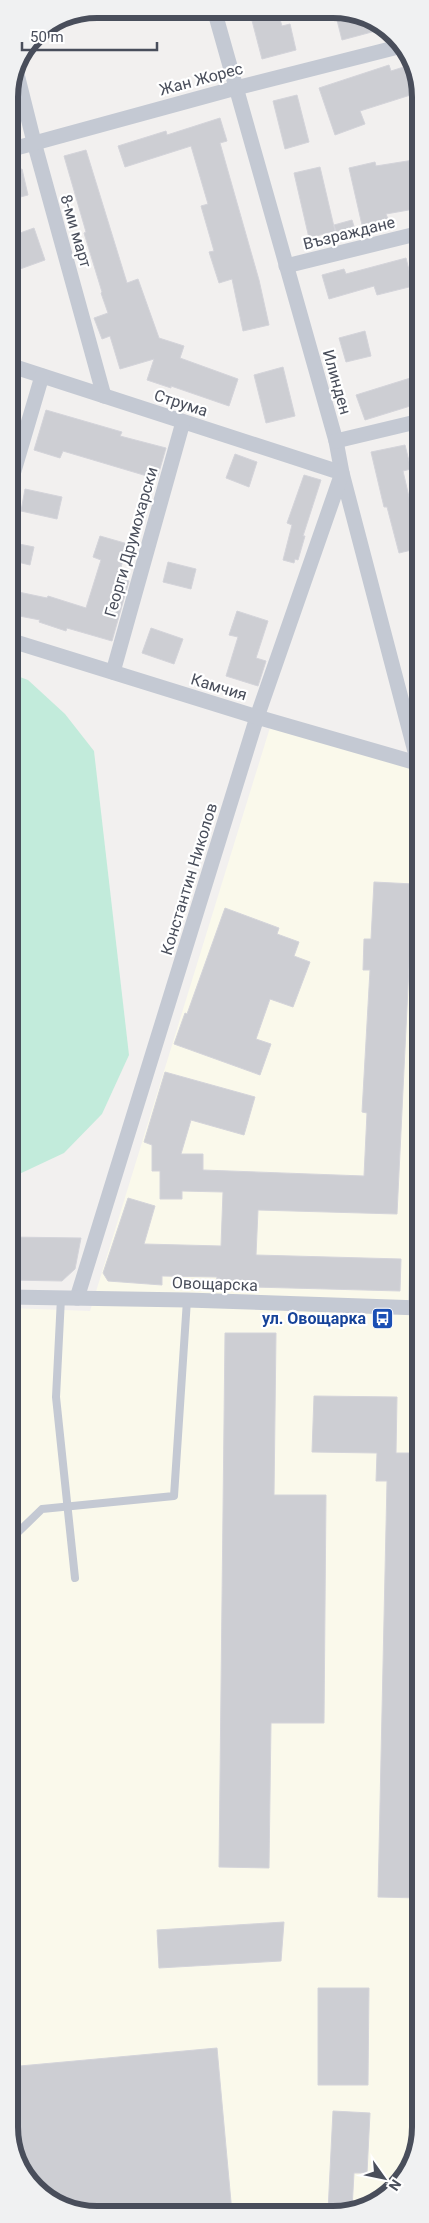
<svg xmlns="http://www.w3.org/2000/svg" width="429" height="2223" viewBox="0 0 429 2223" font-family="Roboto,sans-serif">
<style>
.commercial{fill:#faf9eb}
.park{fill:#c2ebdb}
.building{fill:#cdced3;stroke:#d4d4da}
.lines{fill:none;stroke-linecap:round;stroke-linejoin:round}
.service{stroke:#c4c9d3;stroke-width:8}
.minor{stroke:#c4c9d3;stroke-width:15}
.labels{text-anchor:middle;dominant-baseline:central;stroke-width:4.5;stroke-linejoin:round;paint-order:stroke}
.street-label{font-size:16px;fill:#494e5b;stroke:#fff}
.transit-label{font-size:16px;font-weight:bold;fill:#164399;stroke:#fff;text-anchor:end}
.rim{fill:none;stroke:#494e5b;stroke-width:6}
</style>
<rect width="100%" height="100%" fill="#f2f0ef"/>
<path class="commercial" d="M272,721L420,764V2132L395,2188L344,2214L79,2213L31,2185L9,2138V1308L90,1311Z"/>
<path class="park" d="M9,673L28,680L65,714L94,751L129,1055L102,1114L64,1153L15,1176L9,1177Z"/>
<g class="building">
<path d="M335,12H355L383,29L342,40Z"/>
<path d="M250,13H278L282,26L290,24L296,50L262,59Z"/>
<path d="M389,65L391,71L410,65L420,85V92L360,111L365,124L335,135L319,88Z"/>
<path d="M297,95L309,142L285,149L273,101Z"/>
<path d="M220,118L227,141L220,143L259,280L269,325L243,331L232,279L219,283L209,252L214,251L201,206L208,204L191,146L125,167L118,146L166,131L167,135Z"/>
<path d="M86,150L127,283L138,279L159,338L184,346L180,358L238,379L229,406L171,386V388L147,380L154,359L120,369L110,336L102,339L94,318L108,313L101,293L102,292L84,233L86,232L64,156Z"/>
<path d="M420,159V208L386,214L388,219L362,225L349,168L375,162L376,166Z"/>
<path d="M320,167L335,231L309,238L294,173Z"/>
<path d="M22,169L28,195L9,200V172Z"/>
<path d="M352,220L357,236L339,241L334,225Z"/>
<path d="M34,228L45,260L9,273V237Z"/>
<path d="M406,258L413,286L377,295L374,286L329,299L322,275L344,269L346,274Z"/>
<path d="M365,331L371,356L346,362L339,338Z"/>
<path d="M283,367L295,416L266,423L254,375Z"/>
<path d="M420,375V403L365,420L356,395Z"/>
<path d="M46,410L122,432L120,436L166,448L157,479L63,451L60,458L34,450Z"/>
<path d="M405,445L411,469L403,471L412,510L416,509L420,523V548L399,553L387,507H384L371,452Z"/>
<path d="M235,454L257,462L249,487L226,478Z"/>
<path d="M304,475L321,480L303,536H305L298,560L295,559L294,563L283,560L292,525L287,523Z"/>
<path d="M25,489L62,497L57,519L21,511Z"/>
<path d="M100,536L128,544L118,577L129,581L112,641L67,628L66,631L39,622L40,620L9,614V590L47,598L48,596L86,608L101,560L93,557Z"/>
<path d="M9,542L34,547L30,565L9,560Z"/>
<path d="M168,562L196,569L191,589L163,582Z"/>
<path d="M237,611L268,621L256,658L266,661L258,686L226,676L238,637L229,635Z"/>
<path d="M151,628L183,639L174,664L142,653Z"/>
<path d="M374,882L413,884L397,1214L258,1210L256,1255L401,1259L400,1291L216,1286L217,1277L162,1276V1285L108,1281L103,1273L128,1198L155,1206L144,1244L221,1246L223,1192L182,1191V1199H160V1171H152V1145L144,1142L165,1072L255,1097L244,1135L191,1120L181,1154H203V1170L364,1176L367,1113L362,1112L370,970H363L364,939H371Z"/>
<path d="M225,908L279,928L277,934L299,942L294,956L310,962L293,1007L270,999L256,1039L271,1044L260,1075L174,1044L185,1013L187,1014Z"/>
<path d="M9,1237L81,1238L75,1269L62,1281L9,1280Z"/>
<path d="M225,1333H276L274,1495H326L324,1723H271L269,1868L219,1867Z"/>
<path d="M314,1396L397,1397L396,1453H420V1898L378,1897L387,1481H376L377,1453L312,1452Z"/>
<path d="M284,1922L281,1961L159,1968L157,1930Z"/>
<path d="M318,1988H369L368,2085H318Z"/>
<path d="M217,2048L232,2213H79L31,2185L9,2138V2067Z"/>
<path d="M333,2111L370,2113L367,2173H354L352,2209L346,2212L328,2211Z"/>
</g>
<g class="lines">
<g class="service">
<path d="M61,1298L56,1397L75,1578"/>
<path d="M9,1541L42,1509L174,1496L187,1300"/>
</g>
<g class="minor">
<path d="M215,13L336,441L342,473L418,763"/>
<path d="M17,74L34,142L104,396"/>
<path d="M9,150L236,88L402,46"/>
<path d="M286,266L420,233"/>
<path d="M9,365L342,473L257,717L77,1298"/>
<path d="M336,441L420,421"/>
<path d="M9,488L42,376"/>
<path d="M9,640L257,717L420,764"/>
<path d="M113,672L183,422"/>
<path d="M9,1297L187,1300L420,1308"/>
<path d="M416,1308L420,1020"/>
</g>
</g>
<defs>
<symbol id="bus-square" viewBox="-11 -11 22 22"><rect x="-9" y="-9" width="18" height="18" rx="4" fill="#1a4fb4" stroke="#fff"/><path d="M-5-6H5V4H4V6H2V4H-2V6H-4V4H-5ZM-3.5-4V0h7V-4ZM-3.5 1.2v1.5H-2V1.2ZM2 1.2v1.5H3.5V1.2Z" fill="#fff"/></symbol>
</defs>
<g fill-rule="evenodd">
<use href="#bus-square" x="370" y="1306" width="25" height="25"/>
</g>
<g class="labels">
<g class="street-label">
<text transform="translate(201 79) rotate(-15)">Жан Жорес</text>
<text transform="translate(76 231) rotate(74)">8-ми март</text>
<text transform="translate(349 233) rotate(-14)">Възраждане</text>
<text transform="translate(337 382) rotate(74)">Илинден</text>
<text transform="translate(181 403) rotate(18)">Струма</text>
<text transform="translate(131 542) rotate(-74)">Георги Друмохарски</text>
<text transform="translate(219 687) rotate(17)">Камчия</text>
<text transform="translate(189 879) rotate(-73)">Константин Николов</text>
<text transform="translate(215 1284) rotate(2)">Овощарска</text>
</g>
<g class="transit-label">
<text x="366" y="1318">ул. Овощарка</text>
</g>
</g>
<path d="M0 0H429V2223H0ZM97 18H333A79 79 0 0 1 412 97V2127A79 79 0 0 1 333 2206H97A79 79 0 0 1 18 2127V97A79 79 0 0 1 97 18Z" fill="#f0f1f2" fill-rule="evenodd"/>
<path class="rim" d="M97 18H333A79 79 0 0 1 412 97V2127A79 79 0 0 1 333 2206H97A79 79 0 0 1 18 2127V97A79 79 0 0 1 97 18Z"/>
<g transform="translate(384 2178) rotate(123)" stroke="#ffffff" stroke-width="4" paint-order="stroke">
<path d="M0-4L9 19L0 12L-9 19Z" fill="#494e5b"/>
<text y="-8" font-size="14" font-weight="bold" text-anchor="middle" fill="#494e5b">N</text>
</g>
<path d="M22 42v8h135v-8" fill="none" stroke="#494e5b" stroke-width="2.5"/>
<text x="30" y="42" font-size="15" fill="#494e5b" stroke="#ffffff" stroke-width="4" paint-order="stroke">50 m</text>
</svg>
